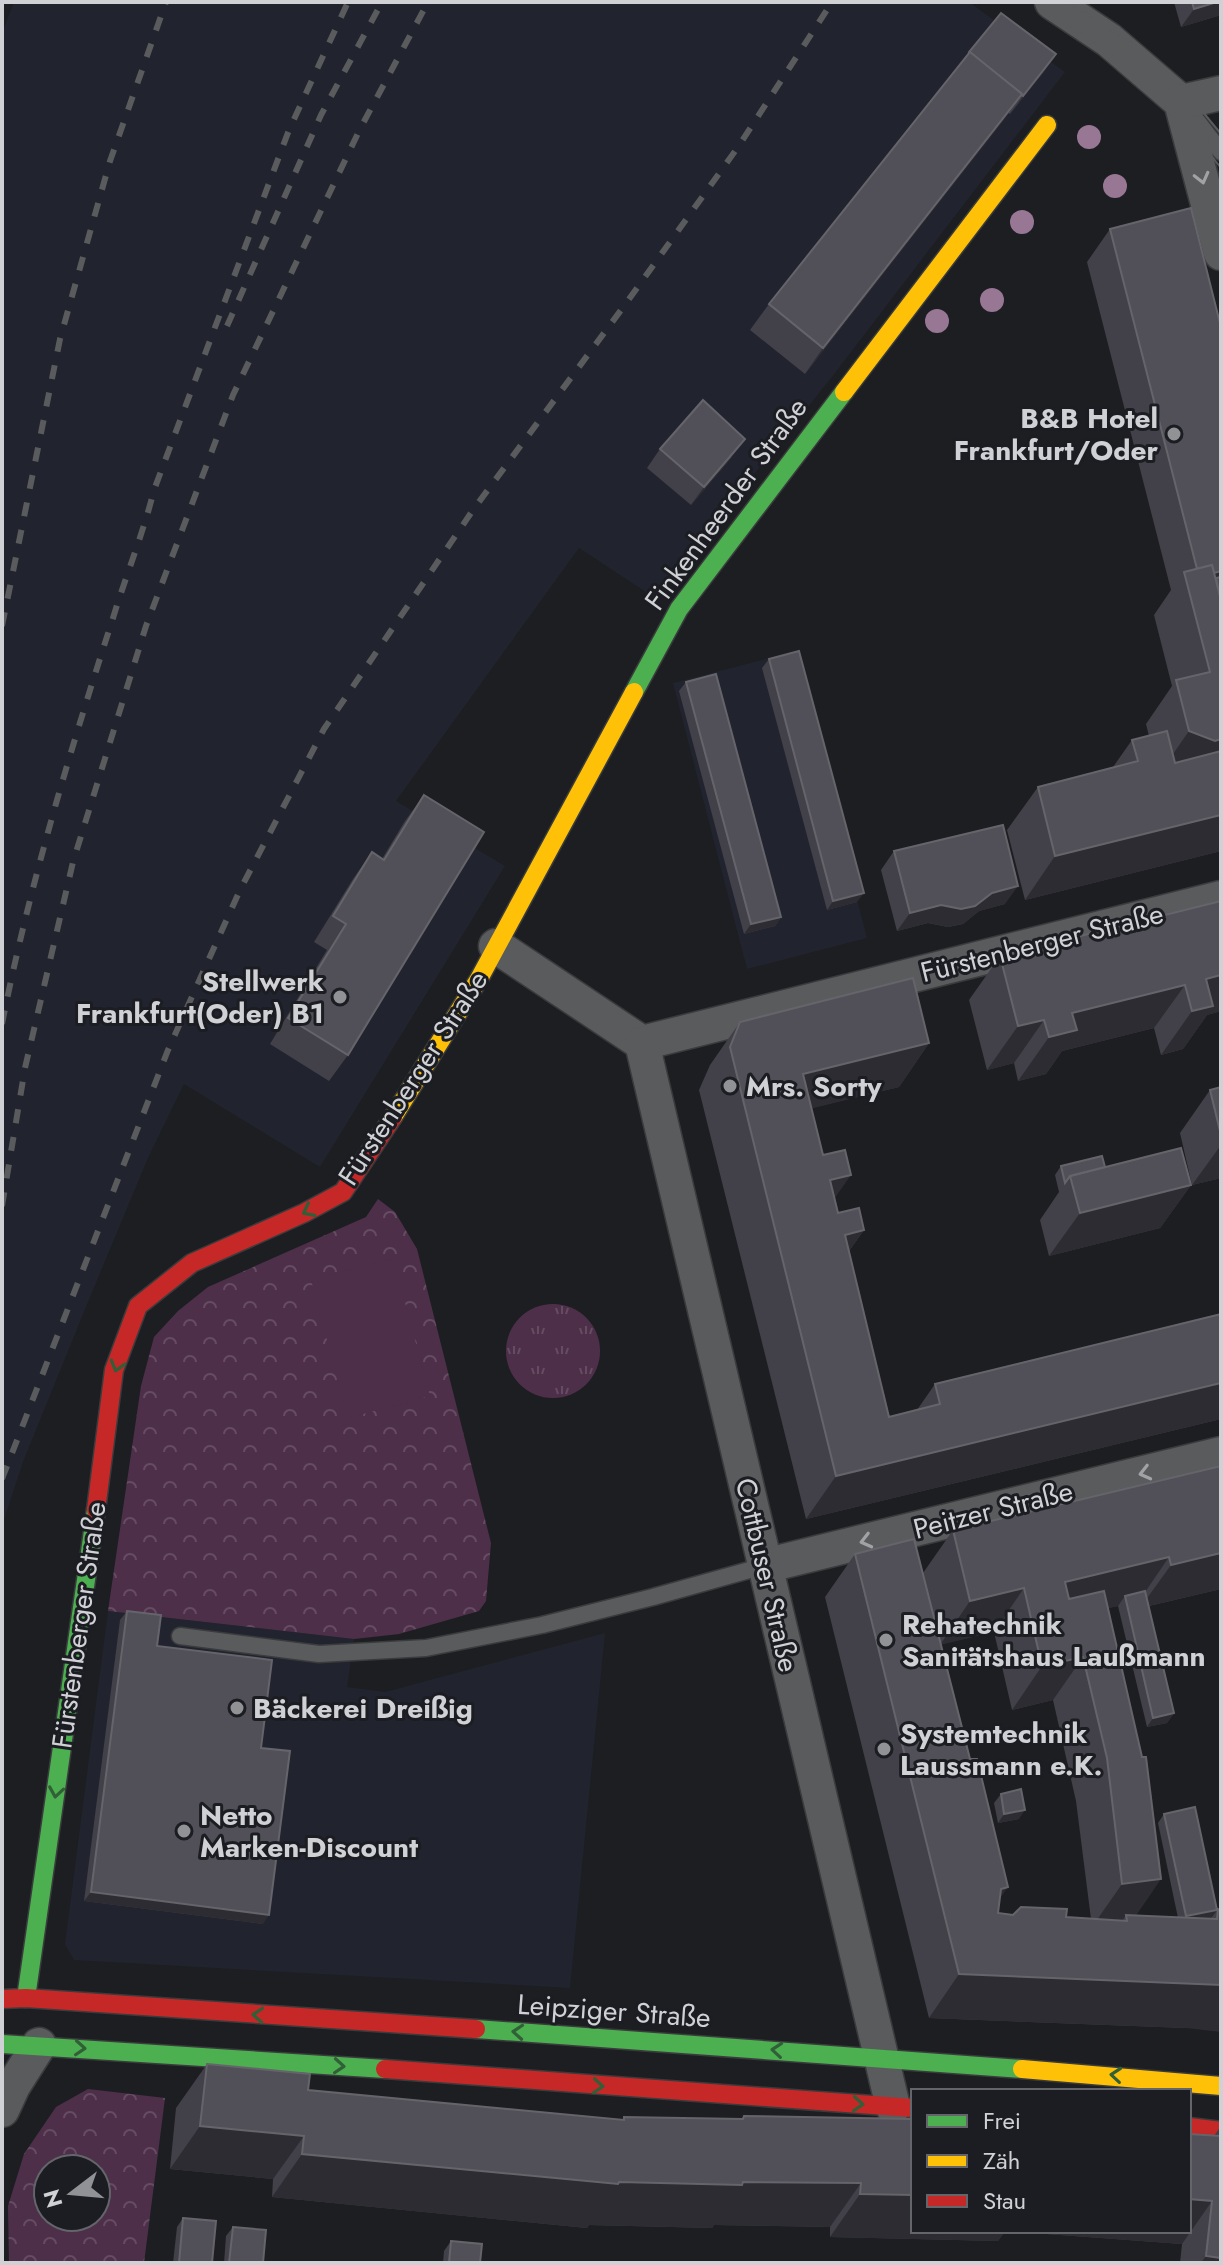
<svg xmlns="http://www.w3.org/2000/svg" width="1223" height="2265" viewBox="0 0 1223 2265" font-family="Jost,sans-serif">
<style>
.built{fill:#21242e}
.grass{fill:url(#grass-tufts)}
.forest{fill:url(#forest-crowns);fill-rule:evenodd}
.pitch{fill:#4d2f4a}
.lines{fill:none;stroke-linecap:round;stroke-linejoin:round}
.lane-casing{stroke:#3a3b3d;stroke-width:19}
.street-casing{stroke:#3a3b3d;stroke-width:37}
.fast-casing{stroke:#3a3b3d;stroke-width:21}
.slow-casing{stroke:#3a3b3d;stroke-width:21}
.jam-casing{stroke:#3a3b3d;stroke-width:21}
.lane{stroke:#5a5b5c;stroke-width:16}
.street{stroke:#5a5b5c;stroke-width:34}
.fast{stroke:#4caf50;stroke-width:18}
.slow{stroke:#ffc107;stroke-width:18}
.jam{stroke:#c62828;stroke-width:18}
.tram{stroke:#5a5b5d;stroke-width:2}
.rail{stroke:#5a5b5d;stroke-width:6;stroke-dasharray:14 14;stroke-linecap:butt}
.tree{fill:#987795}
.wall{fill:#424049;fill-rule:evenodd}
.shaded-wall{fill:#2d2c32}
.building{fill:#515058;stroke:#65646b;stroke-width:2}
.oneway{stroke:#a1a2a5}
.oneway2{stroke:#315f37}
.poi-dot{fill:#919296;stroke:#1b1d23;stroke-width:3}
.labels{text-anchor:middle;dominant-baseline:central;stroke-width:6;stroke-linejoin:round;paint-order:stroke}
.poi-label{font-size:28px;font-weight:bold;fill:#d0d1d5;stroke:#1b1d23;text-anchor:start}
.street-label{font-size:28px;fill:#d0d1d5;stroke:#1b1d23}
</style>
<defs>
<pattern id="grass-tufts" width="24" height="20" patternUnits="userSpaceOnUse" patternTransform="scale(2)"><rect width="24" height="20" fill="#4d2f4a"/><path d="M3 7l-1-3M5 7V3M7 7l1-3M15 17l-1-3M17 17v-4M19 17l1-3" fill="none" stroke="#664c63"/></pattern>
<pattern id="forest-crowns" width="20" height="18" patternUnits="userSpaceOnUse" patternTransform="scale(2)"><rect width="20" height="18" fill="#4d2f4a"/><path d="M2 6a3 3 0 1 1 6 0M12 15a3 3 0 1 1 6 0" fill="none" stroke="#664c63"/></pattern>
</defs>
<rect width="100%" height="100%" fill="#1d1e21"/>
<g class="built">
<path d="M14,2H969L1065,72L835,373L655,598L579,548L396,801L505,866L320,1167L184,1084L148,1158L88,1302L23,1462L2,1526V33Z"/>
<path d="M793,652L867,938L747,969L673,683Z"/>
<path d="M108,1611L354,1639L347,1687L385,1692L605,1633L570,1988L74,1960L65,1944Z"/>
</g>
<circle class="grass" cx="553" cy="1351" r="47"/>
<g class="forest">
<path d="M378,1199L395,1212L417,1249L491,1543L486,1601L479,1611L399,1634L354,1639L108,1611L141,1386L154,1337L178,1311L208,1287L366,1217Z"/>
<path d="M88,2089L165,2098L144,2263H9L8,2206L24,2154L56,2107ZM48,2169H96V2217H48Z"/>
</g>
<path class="pitch" d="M393,1258L430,1396L348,1418L311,1280Z"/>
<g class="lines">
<defs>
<g id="lane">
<path d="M1195,118L1221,152"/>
<path d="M180,1636L319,1654L426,1648L542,1625L653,1597L764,1566"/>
</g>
<g id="street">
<path d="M1052,2L1109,40L1181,102L1221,253"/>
<path d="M1181,102L1221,93"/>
<path d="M496,946L642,1043L1221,898"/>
<path d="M642,1043L893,2107"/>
<path d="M764,1566L1221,1454"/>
<path d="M2,2110L13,2086L39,2045"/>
</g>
<g id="fast">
<path d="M634,692L679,609L844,392"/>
<path d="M26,1998L96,1510"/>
<path d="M476,2029L1022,2069"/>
<path d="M2,2044L385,2069"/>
</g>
<g id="slow">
<path d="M844,392L1047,125"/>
<path d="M393,1117L479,979L634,692"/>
<path d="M1022,2069L1221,2086"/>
</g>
<g id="jam">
<path d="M96,1510L114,1370L138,1306L192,1263L304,1213L343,1192L393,1117"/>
<path d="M2,1999L26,1998L476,2029"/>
<path d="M385,2069L913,2108"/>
<path d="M1189,2127L1221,2131"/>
</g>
</defs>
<use href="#lane" class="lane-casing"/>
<use href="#street" class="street-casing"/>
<use href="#fast" class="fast-casing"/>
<use href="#slow" class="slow-casing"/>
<use href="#jam" class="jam-casing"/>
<use href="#lane" class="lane"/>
<use href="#street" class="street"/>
<use href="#fast" class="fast"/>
<use href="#slow" class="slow"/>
<use href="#jam" class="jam"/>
<g class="tram">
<path d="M1033,2L1122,60L1189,128L1221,168"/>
<path d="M1068,2L1133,45L1193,100L1221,134"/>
</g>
<g class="rail">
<path d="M227,326L321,115L382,2"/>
<path d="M2,626L60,339L110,161L166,2"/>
<path d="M2,1024C29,887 70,751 113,618C126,575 143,534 154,490L289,130L348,2"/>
<path d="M2,1206L25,1068L73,862L146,626L233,395L360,129L428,2"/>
<path d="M2,1479L168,1050L240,890L324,729L473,510L627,302L738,147L832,2"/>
</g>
</g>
<g class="tree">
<circle cx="1089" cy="137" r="12"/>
<circle cx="1115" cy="186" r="12"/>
<circle cx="1022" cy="222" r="12"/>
<circle cx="992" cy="300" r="12"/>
<circle cx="937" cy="321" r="12"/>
</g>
<g class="wall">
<path d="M1174,2H1221V15L1181,27Z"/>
<path d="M969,52L1056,54L1043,73L1010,114L1008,113L805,374L750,330L769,304L957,68Z"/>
<path d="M1110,229L1221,327V851L1025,900L1007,830L1038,787L1113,767L1132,740L1149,736L1146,724L1172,686L1154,615L1171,590L1087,262Z"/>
<path d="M660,449L732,457L691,505L647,468Z"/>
<path d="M769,659L857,902L827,910L762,668Z"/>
<path d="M686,682L781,917L775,926L744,934L679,691Z"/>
<path d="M424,795L348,1055L329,1081L270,1044L327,950L314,942L353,879L372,852L382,859L405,821Z"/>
<path d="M894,851L1005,904L979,911L963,924L948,927L928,923L897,931L881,870Z"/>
<path d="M1221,901V1011L1207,1015L1183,1049L1161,1055L1154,1028L1062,1051L1046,1074L1018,1081L1014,1063L987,1070L969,1000L1000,956Z"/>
<path d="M740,1022L929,1043L899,1087L811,1108L838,1213L864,1230L849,1251L889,1417L917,1410L935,1384L1221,1314V1419L806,1519L699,1090L710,1065Z"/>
<path d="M1221,1087V1178L1192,1185L1180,1133L1210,1090Z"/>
<path d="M1061,1166L1105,1167L1191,1185L1160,1228L1049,1256L1040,1220L1059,1192L1055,1175Z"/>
<path d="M1221,1466V1589L1149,1606L1174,1713L1167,1723L1147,1727L1118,1606L1108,1608L1136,1916L1178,1918L1158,1823L1164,1814L1210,1919L1218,1909L1221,1910L1186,2028L929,2018L825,1597L855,1554L923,1573L953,1530ZM994,1632L1012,1710L1053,1700L1076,1801L1091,1919L1013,1915L998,1913L1000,1898L941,1644Z"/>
<path d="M127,1611L157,1646L261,1748L263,1924L84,1901L120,1620Z"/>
<path d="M1001,1794L1019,1819L998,1823L994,1803Z"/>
<path d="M207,2064L308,2090L622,2120L624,2117L741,2119L744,2116L1214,2136L1221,2126V2263H1180L1182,2244L1005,2231L998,2241L830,2237V2227L714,2225L712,2228L589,2225L587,2228L272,2197L273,2179L170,2169L176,2108Z"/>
<path d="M183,2218L212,2263H173L177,2227Z"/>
<path d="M233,2227L263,2263H224L226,2236Z"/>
<path d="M451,2241L480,2263H443L444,2251Z"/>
</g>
<g class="shaded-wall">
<path d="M1217,2H1221V15L1181,27L1194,9Z"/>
<path d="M1056,54L1043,73L1010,114L1023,96Z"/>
<path d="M1022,94L1004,120L805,374L823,348Z"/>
<path d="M745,439L732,457L691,505L704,487Z"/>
<path d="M1221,571V608L1199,576Z"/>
<path d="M1221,720V749L1198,781L1159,774L1189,731Z"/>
<path d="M1221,815V851L1025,900L1055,856Z"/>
<path d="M1018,886L1005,904L979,911L963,924L948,927L928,923L897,931L910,913Z"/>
<path d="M864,893L857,902L827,910L833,901Z"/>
<path d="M781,917L775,926L744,934L751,924Z"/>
<path d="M1221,975V1011L1207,1015L1183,1049L1161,1055L1192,1011L1206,979Z"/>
<path d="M1185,985L1154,1028L1062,1051L1046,1074L1018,1081L1049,1037L1072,1013Z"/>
<path d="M1044,1020L1014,1063L987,1070L1018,1026Z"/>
<path d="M929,1043L899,1087L773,1118L803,1074Z"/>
<path d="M1221,1145V1178L1192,1185Z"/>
<path d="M851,1175L820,1219L830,1180Z"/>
<path d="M1191,1185L1160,1228L1049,1256L1080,1213Z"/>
<path d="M864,1230L833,1274L845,1235Z"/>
<path d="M1221,1383V1419L806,1519L836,1476Z"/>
<path d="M1221,1553V1589L1140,1608L1171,1565Z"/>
<path d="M1169,1557L1139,1601L1125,1596L1118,1606L1035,1626L1065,1582Z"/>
<path d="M1024,1588L994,1632L940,1645L970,1601Z"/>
<path d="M1083,1657L1053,1700L1012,1710L1042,1666Z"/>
<path d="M1174,1713L1167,1723L1147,1727L1153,1718Z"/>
<path d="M1025,1810L1019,1819L998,1823L1004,1814Z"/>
<path d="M1161,1879L1131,1923L1126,1915L1120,1924L1092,1927L1122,1884Z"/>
<path d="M1008,1887L977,1930L1001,1889Z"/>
<path d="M91,1892L269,1915L263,1924L84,1901Z"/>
<path d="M1217,1910L1210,1919L1180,1925L1186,1916Z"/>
<path d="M959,1974L1221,1985V2032L1186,2028L929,2018Z"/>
<path d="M200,2126L304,2136L273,2179L170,2169Z"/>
<path d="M302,2154L619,2182H743L861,2183L830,2227L714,2225L712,2228L589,2225L587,2228L272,2197Z"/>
<path d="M860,2194L913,2195V2231H1189V2199L1212,2201L1182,2244L1005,2231L998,2241L830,2237Z"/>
<path d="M1206,2256L1221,2258V2263H1201Z"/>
</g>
<g class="building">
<path d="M1192,2H1217L1194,9Z"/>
<path d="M1001,13L1056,54L1023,96L1021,95L1022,94L969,52Z"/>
<path d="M970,52L1022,94L823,348L769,304Z"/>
<path d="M1191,208L1221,327V571L1214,573L1212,565L1197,569L1110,229Z"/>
<path d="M703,400L745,439L704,487L660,449Z"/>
<path d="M1212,565L1221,600V739L1215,741L1189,731L1176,680L1210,672L1184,572Z"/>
<path d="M1221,577V595L1220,596L1216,578Z"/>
<path d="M799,651L864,893L833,901L769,659Z"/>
<path d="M716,674L781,917L751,924L686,682Z"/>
<path d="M1167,731L1175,763L1221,751V815L1055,856L1038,787L1138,761L1132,740Z"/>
<path d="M424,795L484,832L348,1055L288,1018L346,924L333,916L372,852L384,860Z"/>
<path d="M1003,825L1018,886L992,893L975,906L961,909L941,905L910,913L894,851Z"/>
<path d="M1221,901V975L1206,979L1213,1006L1192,1011L1185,985L1072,1013L1077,1030L1049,1037L1044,1020L1018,1026L1000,956Z"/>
<path d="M913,978L929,1043L803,1074L823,1155L845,1150L851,1175L830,1180L838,1213L859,1208L864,1230L845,1235L889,1417L940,1404L935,1384L1221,1314V1383L836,1476L730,1047L740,1022Z"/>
<path d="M1221,1087V1135L1210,1090Z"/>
<path d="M1181,1148L1191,1185L1080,1213L1070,1176Z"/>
<path d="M1102,1156L1105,1167L1070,1176L1065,1183L1061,1166Z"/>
<path d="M1221,1466V1553L1171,1565L1169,1557L1065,1582L1069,1599L1104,1591L1142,1757H1146L1161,1879L1122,1884L1107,1758L1083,1657L1042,1666L1024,1588L970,1601L953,1530Z"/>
<path d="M914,1539L970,1759H977L1008,1887L1001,1889L998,1913L1013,1915L1021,1907L1067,1909L1066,1917L1127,1921L1126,1915L1217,1919L1218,1909L1221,1910V1985L959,1974L855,1554Z"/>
<path d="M1145,1591L1174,1713L1153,1718L1125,1596Z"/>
<path d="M127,1611L161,1615L157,1646L272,1660L261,1748L290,1751L269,1915L91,1892Z"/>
<path d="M1021,1789L1025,1810L1004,1814L1001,1794Z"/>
<path d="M1195,1807L1217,1910L1186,1916L1164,1814Z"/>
<path d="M207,2064L310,2074L308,2090L624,2120V2117L743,2119L744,2116L913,2119V2195L860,2194L861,2183L743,2182L742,2185L619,2182L618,2184L302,2154L304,2136L200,2126Z"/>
<path d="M1221,2130V2258L1206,2256L1212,2201L1189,2199V2134L1220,2136Z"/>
<path d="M183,2218L216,2221L212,2263H179Z"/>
<path d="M233,2227L266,2230L263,2263H229Z"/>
<path d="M451,2241L482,2244L480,2263H449Z"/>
</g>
<defs><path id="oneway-chevron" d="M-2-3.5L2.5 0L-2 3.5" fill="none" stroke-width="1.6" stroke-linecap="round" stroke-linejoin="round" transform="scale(2)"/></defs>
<g class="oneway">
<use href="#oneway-chevron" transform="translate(1202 178) rotate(76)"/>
<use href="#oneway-chevron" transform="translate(1145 1473) rotate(166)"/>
<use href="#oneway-chevron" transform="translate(866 1541) rotate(166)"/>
</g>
<g class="oneway2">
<use href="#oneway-chevron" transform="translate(308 1211) rotate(153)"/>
<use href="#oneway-chevron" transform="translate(117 1366) rotate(106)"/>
<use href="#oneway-chevron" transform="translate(56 1792) rotate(99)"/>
<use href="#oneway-chevron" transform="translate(258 2015) rotate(-176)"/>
<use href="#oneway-chevron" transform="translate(518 2032) rotate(-176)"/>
<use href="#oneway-chevron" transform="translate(80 2048) rotate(4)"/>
<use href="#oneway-chevron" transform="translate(777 2050) rotate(-175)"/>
<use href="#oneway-chevron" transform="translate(339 2066) rotate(4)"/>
<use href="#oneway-chevron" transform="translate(1116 2075) rotate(-175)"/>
<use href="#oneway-chevron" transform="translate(598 2086) rotate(4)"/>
<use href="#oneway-chevron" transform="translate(858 2104) rotate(4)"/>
</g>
<g class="poi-dot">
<circle cx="1174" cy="434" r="8"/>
<circle cx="340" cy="997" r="8"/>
<circle cx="730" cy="1086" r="8"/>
<circle cx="886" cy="1640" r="8"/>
<circle cx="237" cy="1708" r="8"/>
<circle cx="884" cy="1749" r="8"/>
<circle cx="184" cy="1831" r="8"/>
</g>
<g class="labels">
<g class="poi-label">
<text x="1158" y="418" text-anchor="end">B&amp;B Hotel<tspan x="1158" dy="32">Frankfurt/Oder</tspan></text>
<text x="324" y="981" text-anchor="end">Stellwerk<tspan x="324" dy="32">Frankfurt(Oder) B1</tspan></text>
<text x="746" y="1086">Mrs. Sorty</text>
<text x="902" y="1624">Rehatechnik<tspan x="902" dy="32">Sanitätshaus Laußmann</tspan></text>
<text x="253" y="1708">Bäckerei Dreißig</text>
<text x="900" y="1733">Systemtechnik<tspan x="900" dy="32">Laussmann e.K.</tspan></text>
<text x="200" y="1815">Netto<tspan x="200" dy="32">Marken-Discount</tspan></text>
</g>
<g class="street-label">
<text transform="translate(726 504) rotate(-54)">Finkenheerder Straße</text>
<text transform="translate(1042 943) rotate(-14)">Fürstenberger Straße</text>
<text transform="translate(413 1078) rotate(-57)">Fürstenberger Straße</text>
<text transform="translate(993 1510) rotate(-14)">Peitzer Straße</text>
<text transform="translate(767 1575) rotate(77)">Cottbuser Straße</text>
<text transform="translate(79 1625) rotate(-82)">Fürstenberger Straße</text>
<text transform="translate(614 2011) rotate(4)">Leipziger Straße</text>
</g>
</g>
<rect width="1223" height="2265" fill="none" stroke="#d0d1d5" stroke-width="8"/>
<rect x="911" y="2089" width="280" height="144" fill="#1b1d23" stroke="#63656a" stroke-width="2"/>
<rect x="927" y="2115" width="40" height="12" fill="#4caf50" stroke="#63656a" stroke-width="2"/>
<text x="983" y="2129" font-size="24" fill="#d0d1d5">Frei</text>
<rect x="927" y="2155" width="40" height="12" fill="#ffc107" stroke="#63656a" stroke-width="2"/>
<text x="983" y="2169" font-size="24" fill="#d0d1d5">Zäh</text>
<rect x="927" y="2195" width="40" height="12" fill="#c62828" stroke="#63656a" stroke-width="2"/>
<text x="983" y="2209" font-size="24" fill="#d0d1d5">Stau</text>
<g transform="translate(72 2193) rotate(254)"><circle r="38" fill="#1b1d23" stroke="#63656a" stroke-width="2"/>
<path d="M0-6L14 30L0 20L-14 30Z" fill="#919296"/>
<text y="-12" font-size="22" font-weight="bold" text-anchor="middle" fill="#d0d1d5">N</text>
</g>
</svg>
